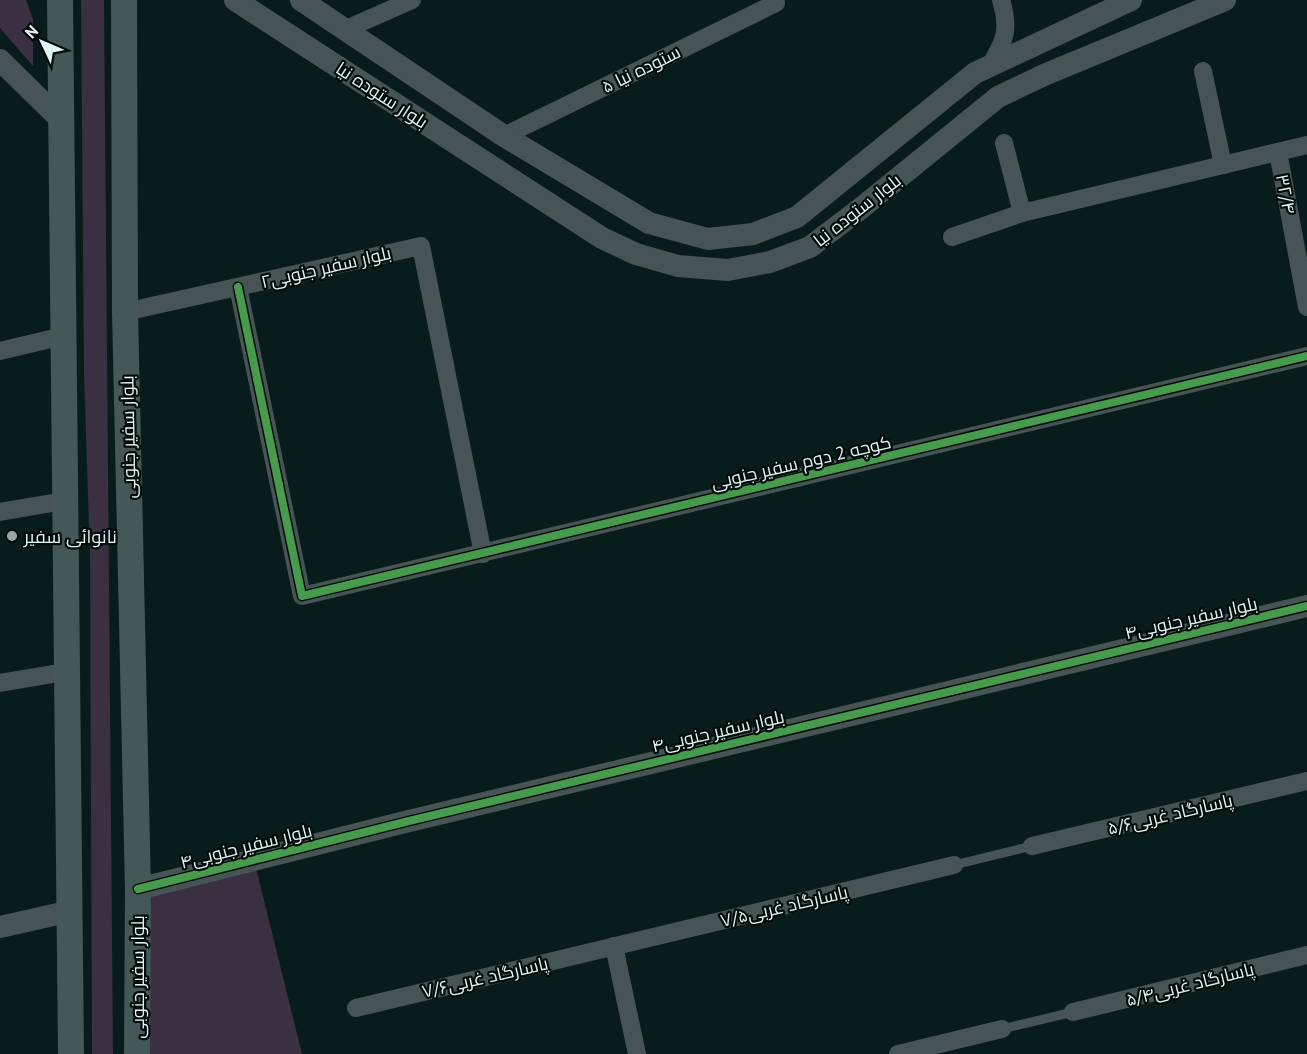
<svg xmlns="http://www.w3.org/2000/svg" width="1307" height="1054" viewBox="0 0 1307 1054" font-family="'PT Sans',Cairo,sans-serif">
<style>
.green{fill:#3b3041}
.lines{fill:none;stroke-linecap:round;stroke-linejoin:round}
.service{stroke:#465554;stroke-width:9}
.minor{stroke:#465554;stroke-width:18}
.tertiary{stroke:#465554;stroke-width:22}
.secondary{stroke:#445856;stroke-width:26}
.cycleway-casing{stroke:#010b0a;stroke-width:11}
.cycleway{stroke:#469c4c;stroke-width:8}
.poi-dot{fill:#96a9a7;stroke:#010b0a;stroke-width:2}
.labels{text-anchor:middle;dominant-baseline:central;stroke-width:4.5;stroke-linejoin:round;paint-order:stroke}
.street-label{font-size:18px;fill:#e2f5f2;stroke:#010b0a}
.poi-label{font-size:18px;fill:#e2f5f2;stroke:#010b0a;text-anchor:start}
</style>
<rect width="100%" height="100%" fill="#081c1b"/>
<g class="green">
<path d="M0,0H26L33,19V66L0,28Z"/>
<path d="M81,0H104L113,1054H92L90,556L84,373Z"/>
<path d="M252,852L302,1054H145L138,889Z"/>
</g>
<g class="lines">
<g class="service">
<path d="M954,865L1032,846"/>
<path d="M1002,1029L1073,1012"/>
</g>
<g class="minor">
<path d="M344,30L412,0"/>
<path d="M990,66C1005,40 1010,30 1001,0"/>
<path d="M1203,71L1223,165"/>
<path d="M504,136L776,3L775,0"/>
<path d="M1004,143L1022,213L1307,145"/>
<path d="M1278,152L1307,307"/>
<path d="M952,237L1022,213"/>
<path d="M238,287L302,596L1307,356"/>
<path d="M125,312L421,246L483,554"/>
<path d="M0,351L63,336"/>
<path d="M0,512L64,501"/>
<path d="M0,683L65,672"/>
<path d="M1032,846L1307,781"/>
<path d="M614,946L637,1054"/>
<path d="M356,1008L954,865"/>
<path d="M1073,1012L1307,955"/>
<path d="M898,1054L1002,1029"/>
</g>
<g class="tertiary">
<path d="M235,0L602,238L636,254L678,266L728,270L770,262L810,247L860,209L998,97L1044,75L1225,0"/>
<path d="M301,0L504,136L649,223L708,239L753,234L797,217L975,73L1131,0"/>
<path d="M0,60L61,120"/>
<path d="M138,889L409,821L1307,606"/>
<path d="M0,927L71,911"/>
</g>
<g class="secondary">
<path d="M60,0L71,1054"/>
<path d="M124,0L125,312L138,889L137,1054"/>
</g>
<defs>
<g id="cycleway">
<path d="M238,287L302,596L1307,356"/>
<path d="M138,889L409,821L1307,606"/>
</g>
</defs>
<use href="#cycleway" class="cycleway-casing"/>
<use href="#cycleway" class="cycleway"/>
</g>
<circle class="poi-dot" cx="12" cy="536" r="6"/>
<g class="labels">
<g class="street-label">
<text transform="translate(641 69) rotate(-26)">ستوده نیا ۵</text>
<text transform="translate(382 95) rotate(33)">بلوار ستوده نیا</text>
<text transform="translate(1286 194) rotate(79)">۳۲/۴</text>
<text transform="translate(857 210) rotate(-38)">بلوار ستوده نیا</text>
<text transform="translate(326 267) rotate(-13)">بلوار سفیر جنوبی۲</text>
<text transform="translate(128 437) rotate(-91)">بلوار سفیر جنوبی</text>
<text transform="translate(801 462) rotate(-13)">کوچه 2 دوم سفیر جنوبی</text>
<text transform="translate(1191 618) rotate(-13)">بلوار سفیر جنوبی۴</text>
<text transform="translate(718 731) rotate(-13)">بلوار سفیر جنوبی۴</text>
<text transform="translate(1170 814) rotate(-13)">پاسارگاد غربی۵/۶</text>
<text transform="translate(246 846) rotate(-14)">بلوار سفیر جنوبی۴</text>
<text transform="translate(784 906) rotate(-13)">پاسارگاد غربی۷/۵</text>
<text transform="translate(137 977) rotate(-90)">بلوار سفیر جنوبی</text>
<text transform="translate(485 977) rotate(-13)">پاسارگاد غربی۷/۶</text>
<text transform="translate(1190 984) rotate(-14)">پاسارگاد غربی۵/۴</text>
</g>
<g class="poi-label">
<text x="24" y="536">نانوائی سفیر</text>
</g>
</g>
<g transform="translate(42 42) rotate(314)" stroke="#010b0a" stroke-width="4.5" paint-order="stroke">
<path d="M0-4.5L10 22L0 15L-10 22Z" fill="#e2f5f2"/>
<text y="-9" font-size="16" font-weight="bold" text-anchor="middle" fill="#e2f5f2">N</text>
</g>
</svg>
